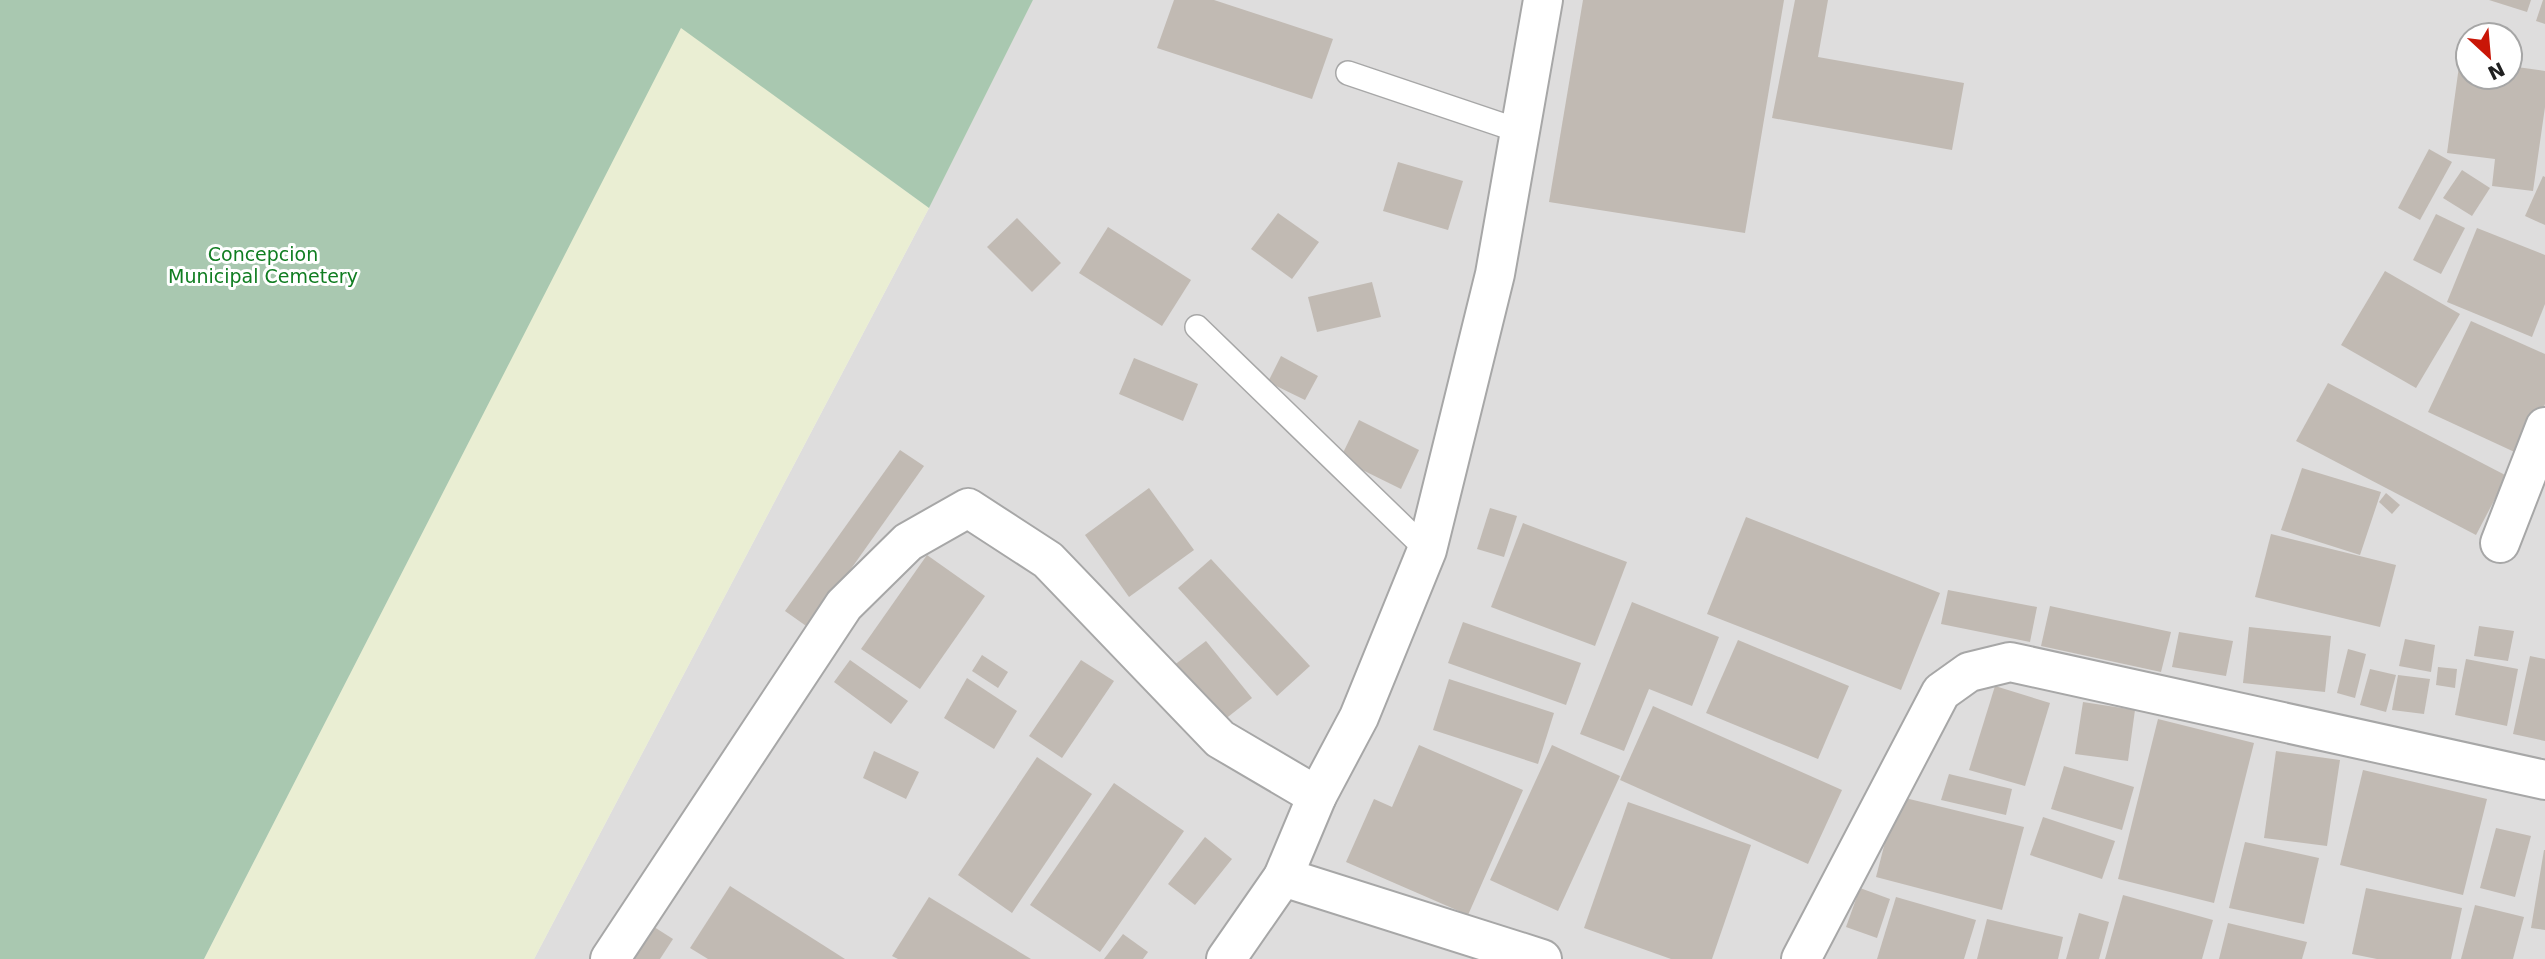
<svg xmlns="http://www.w3.org/2000/svg" width="2545" height="959" viewBox="0 0 2545 959" font-family="'DejaVu Sans',sans-serif">
<style>
.residential{fill:#dedddd;fill-rule:evenodd}
.farmland{fill:#eaeed3}
.cemetery{fill:#a9c8b0}
.building{fill:#c1bab3}
.lines{fill:none;stroke-linecap:round;stroke-linejoin:round}
.service-casing{stroke:#a7a7a7;stroke-width:26}
.minor-casing{stroke:#a7a7a7;stroke-width:42}
.tertiary-casing{stroke:#a7a7a7;stroke-width:42}
.service{stroke:#fff;stroke-width:23}
.minor{stroke:#fff;stroke-width:38}
.tertiary{stroke:#fff;stroke-width:38}
.labels{text-anchor:middle;dominant-baseline:central;stroke-width:6;stroke-linejoin:round;paint-order:stroke}
.park-label{font-size:19px;fill:#107d21;stroke:#fff}
</style>
<rect width="100%" height="100%" fill="#f0eee7"/>
<path class="residential" d="M1033,0H2545V959H534L929,208ZM2468,35H2510V77H2468Z"/>
<path class="farmland" d="M681,27L929,208L534,959H204Z"/>
<path class="cemetery" d="M0,0H1033L929,208L681,28L204,959H0Z"/>
<g class="building">
<path d="M1174,0H1214L1333,39L1312,99L1157,48Z"/>
<path d="M1583,0H1784L1745,233L1549,202Z"/>
<path d="M1795,0H1828L1818,57L1964,83L1952,150L1772,118Z"/>
<path d="M2489,0H2531L2527,12Z"/>
<path d="M2543,0H2545V24L2536,21Z"/>
<path d="M2460,59L2468,60V77H2510V66L2545,71V107L2533,191L2492,186L2495,159L2447,153Z"/>
<path d="M2429,149L2452,162L2420,220L2398,208Z"/>
<path d="M1398,162L1463,181L1448,230L1383,211Z"/>
<path d="M2462,170L2490,188L2472,216L2443,198Z"/>
<path d="M2543,176L2545,177V225L2525,216Z"/>
<path d="M1278,213L1319,242L1292,279L1251,249Z"/>
<path d="M2436,214L2465,228L2441,274L2413,260Z"/>
<path d="M1017,218L1061,263L1032,292L987,247Z"/>
<path d="M1108,227L1191,280L1162,326L1079,273Z"/>
<path d="M2477,228L2545,255V304L2532,337L2447,302Z"/>
<path d="M2385,271L2460,314L2416,388L2341,345Z"/>
<path d="M1372,282L1381,317L1317,332L1308,297Z"/>
<path d="M2471,321L2545,354V404L2521,455L2428,412Z"/>
<path d="M1281,356L1318,376L1305,400L1268,382Z"/>
<path d="M1134,358L1198,384L1183,421L1119,394Z"/>
<path d="M2328,383L2507,476L2476,535L2296,441Z"/>
<path d="M1359,420L1419,450L1401,489L1340,459Z"/>
<path d="M900,450L924,466L809,628L785,611Z"/>
<path d="M2302,468L2381,492L2360,555L2281,530Z"/>
<path d="M1149,488L1194,550L1129,597L1085,535Z"/>
<path d="M2386,493L2400,505L2392,514L2379,502Z"/>
<path d="M1490,508L1517,516L1504,557L1477,549Z"/>
<path d="M1746,517L1940,593L1901,690L1707,614Z"/>
<path d="M1523,523L1627,562L1595,646L1491,607Z"/>
<path d="M2271,534L2396,565L2380,627L2255,597Z"/>
<path d="M927,555L985,596L920,689L861,649Z"/>
<path d="M1211,559L1310,666L1277,696L1178,588Z"/>
<path d="M1948,590L2037,607L2030,642L1941,624Z"/>
<path d="M1632,602L1719,637L1692,706L1649,689L1624,751L1580,734Z"/>
<path d="M2050,606L2171,632L2161,672L2041,646Z"/>
<path d="M1463,622L1581,663L1566,705L1448,663Z"/>
<path d="M2479,626L2514,631L2508,661L2474,656Z"/>
<path d="M2249,627L2331,636L2325,692L2243,683Z"/>
<path d="M2179,632L2233,641L2226,676L2172,667Z"/>
<path d="M2405,639L2435,645L2431,672L2399,666Z"/>
<path d="M1738,640L1849,686L1818,759L1706,713Z"/>
<path d="M1206,641L1252,698L1219,724L1173,666Z"/>
<path d="M2348,649L2366,654L2355,698L2337,693Z"/>
<path d="M982,655L1008,672L998,688L972,671Z"/>
<path d="M2530,656L2545,659V741L2513,734Z"/>
<path d="M2466,659L2518,669L2507,726L2455,715Z"/>
<path d="M850,660L908,701L891,724L834,682Z"/>
<path d="M1081,660L1114,681L1062,758L1029,736Z"/>
<path d="M2438,667L2457,669L2455,688L2436,685Z"/>
<path d="M2370,669L2396,675L2386,712L2360,705Z"/>
<path d="M2398,675L2430,679L2424,714L2392,710Z"/>
<path d="M967,678L1017,711L994,749L944,718Z"/>
<path d="M1449,679L1554,713L1538,764L1433,730Z"/>
<path d="M1995,686L2050,703L2025,786L1969,770Z"/>
<path d="M2083,702L2135,710L2128,761L2075,754Z"/>
<path d="M1653,706L1842,790L1808,864L1620,780Z"/>
<path d="M2158,719L2254,743L2214,903L2118,879Z"/>
<path d="M1419,745L1523,790L1468,915L1346,862L1374,799L1392,807Z"/>
<path d="M1552,745L1620,776L1558,911L1490,880Z"/>
<path d="M874,751L919,772L906,799L863,778Z"/>
<path d="M2276,751L2340,760L2327,846L2264,838Z"/>
<path d="M1037,757L1092,794L1012,913L958,875Z"/>
<path d="M2064,766L2134,787L2122,830L2051,809Z"/>
<path d="M2363,770L2487,799L2463,895L2340,865Z"/>
<path d="M1949,774L2012,789L2006,815L1941,800Z"/>
<path d="M1114,783L1184,831L1100,952L1030,905Z"/>
<path d="M1897,796L2024,827L2002,910L1876,877Z"/>
<path d="M1628,802L1751,845L1712,959H1671L1584,928Z"/>
<path d="M2043,817L2115,841L2102,879L2030,855Z"/>
<path d="M2496,828L2531,836L2515,897L2480,888Z"/>
<path d="M1205,837L1232,859L1195,905L1168,884Z"/>
<path d="M2245,842L2319,858L2304,924L2229,908Z"/>
<path d="M2544,850H2545V930L2531,928Z"/>
<path d="M730,886L845,959H708L690,948Z"/>
<path d="M1860,888L1890,899L1877,938L1846,927Z"/>
<path d="M2366,888L2462,908L2451,959H2377L2352,954Z"/>
<path d="M2123,895L2213,920L2202,959H2105Z"/>
<path d="M929,897L1031,959H898L892,956Z"/>
<path d="M1896,897L1976,920L1964,959H1877Z"/>
<path d="M2475,905L2524,917L2513,959H2461Z"/>
<path d="M2079,913L2109,922L2099,959H2066Z"/>
<path d="M1987,919L2063,937L2058,959H1977Z"/>
<path d="M2228,923L2307,942L2302,959H2219Z"/>
<path d="M651,925L673,939L660,959H629Z"/>
<path d="M1123,934L1148,952L1143,959H1104Z"/>
</g>
<g class="lines">
<defs>
<g id="service">
<path d="M1348,73L1520,131"/>
<path d="M1197,327L1427,550"/>
</g>
<g id="minor">
<path d="M2500,543L2545,427"/>
<path d="M1283,877L1542,959"/>
<path d="M610,959L844,605L908,542L968,508L1048,560L1220,739L1317,796"/>
<path d="M1801,959L1941,692L1969,672L2010,662L2545,780"/>
</g>
<path id="tertiary" d="M1226,959L1283,877L1317,796L1359,717L1427,550L1495,274L1543,0"/>
</defs>
<use href="#service" class="service-casing"/>
<use href="#minor" class="minor-casing"/>
<use href="#tertiary" class="tertiary-casing"/>
<use href="#service" class="service"/>
<use href="#minor" class="minor"/>
<use href="#tertiary" class="tertiary"/>
</g>
<g class="labels">
<g class="park-label">
<text x="263" y="254">Concepcion<tspan x="263" dy="22">Municipal Cemetery</tspan></text>
</g>
</g>
<g transform="translate(2489 56) rotate(154)"><circle r="33" fill="#ffffff" stroke="#a6a6a6" stroke-width="2"/>
<path d="M0-5L12 26L0 18L-12 26Z" fill="#c91607"/>
<text y="-10" font-size="19" font-weight="bold" text-anchor="middle" fill="#202020">N</text>
</g>
</svg>
